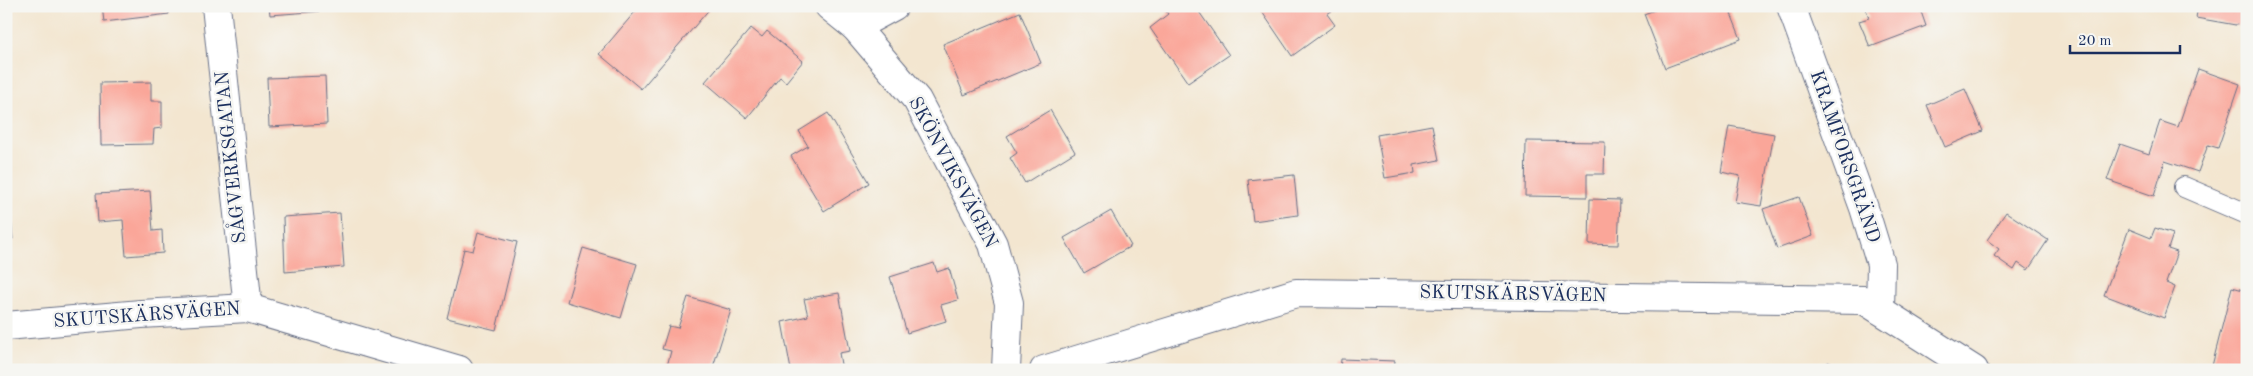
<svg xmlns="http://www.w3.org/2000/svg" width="2253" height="376" viewBox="0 0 2253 376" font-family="'Old Standard TT',serif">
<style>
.building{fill:#faa699}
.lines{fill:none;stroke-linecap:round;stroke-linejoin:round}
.service-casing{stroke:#676f86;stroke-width:22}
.minor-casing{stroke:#676f86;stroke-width:30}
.service{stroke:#fff;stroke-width:20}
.minor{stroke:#fff;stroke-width:28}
.labels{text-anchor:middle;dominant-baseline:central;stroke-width:5;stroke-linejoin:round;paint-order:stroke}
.street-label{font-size:19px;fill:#1b2f5e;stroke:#f6f6f2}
</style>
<rect width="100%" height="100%" fill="#f6f6f2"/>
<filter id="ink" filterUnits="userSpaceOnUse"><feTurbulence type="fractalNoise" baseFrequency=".02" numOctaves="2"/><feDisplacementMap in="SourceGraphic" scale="10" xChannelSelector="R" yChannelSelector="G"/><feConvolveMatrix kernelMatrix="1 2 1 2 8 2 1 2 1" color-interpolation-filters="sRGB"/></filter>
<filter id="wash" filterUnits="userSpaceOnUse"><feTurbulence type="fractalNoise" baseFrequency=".0096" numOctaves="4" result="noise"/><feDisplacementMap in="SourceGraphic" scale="20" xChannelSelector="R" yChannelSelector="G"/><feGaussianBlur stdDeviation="1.12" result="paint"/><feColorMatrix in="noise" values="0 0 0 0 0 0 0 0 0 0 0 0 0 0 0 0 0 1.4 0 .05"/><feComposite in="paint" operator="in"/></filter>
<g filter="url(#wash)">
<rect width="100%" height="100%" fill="#f3e6d0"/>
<g id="blocks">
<g class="building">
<path d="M102,6H168L169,14L104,22Z"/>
<path d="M269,6H324V11L270,15Z"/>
<path d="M640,6H712L641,89L599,54Z"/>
<path d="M1163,6H1195L1229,55L1188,83L1150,28L1168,14Z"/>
<path d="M1258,6H1335L1336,8L1327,14L1335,25L1292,56Z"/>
<path d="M1665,6H1728L1741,39L1665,68L1644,14Z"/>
<path d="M1865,6H1919L1926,26L1870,47L1859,21L1869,18Z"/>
<path d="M2198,6H2247V27L2196,18Z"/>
<path d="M1020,12L1041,63L964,95L943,44Z"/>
<path d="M751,28L762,37L767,31L803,61L786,82L780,77L747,118L705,82Z"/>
<path d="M2198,69L2240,84L2218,148L2208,145L2198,172L2165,161L2154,196L2107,180L2120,144L2149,154L2160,121L2178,127Z"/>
<path d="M325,76L327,124L269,127L267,78Z"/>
<path d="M151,82V101H162V128L154,129L153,144L101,145L100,83Z"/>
<path d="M1965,89L1983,131L1945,147L1927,105Z"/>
<path d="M1050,110L1075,152L1025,183L1010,158L1017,153L1007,136Z"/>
<path d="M828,113L869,183L824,211L791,156L808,146L799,131Z"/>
<path d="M1432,125L1439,160L1414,165L1415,173L1385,178L1377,135Z"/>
<path d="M1729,126L1774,134L1761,206L1735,202L1740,176L1721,172Z"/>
<path d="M1526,141L1605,142L1604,174H1587V197L1525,196Z"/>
<path d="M1294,175L1298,215L1253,221L1248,180Z"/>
<path d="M150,191L153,231L162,230L163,253L126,256L123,220L98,222L96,194Z"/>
<path d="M6,197H9L13,239L6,240Z"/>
<path d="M1799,197L1813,236L1777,249L1763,209Z"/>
<path d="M1590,199L1620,200L1618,245L1589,244Z"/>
<path d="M1111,211L1131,246L1084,273L1064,238Z"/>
<path d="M2006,212L2048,240L2028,270L2018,263L2014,270L1994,256L1999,249L1987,240Z"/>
<path d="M340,213L344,267L285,272L283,217Z"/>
<path d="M2155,228L2173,234L2168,249L2177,252L2166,283L2175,287L2164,318L2104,295L2129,229L2151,238Z"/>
<path d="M478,232L517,242L496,330L447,318L464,249L473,251Z"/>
<path d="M583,248L637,264L621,318L567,302Z"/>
<path d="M934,263L937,272L949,268L958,300L941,305L946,321L907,333L890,277Z"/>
<path d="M2232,287L2247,291V370H2211Z"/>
<path d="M839,293L850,351L839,353L842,370H791L782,322L808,316L804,299Z"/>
<path d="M688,297L731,310L712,370H666L671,351L662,349L669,326L678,328Z"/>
<path d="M1341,359L1395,361L1394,370H1340Z"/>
<path d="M1828,362L1846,370H1825Z"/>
</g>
</g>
</g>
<g filter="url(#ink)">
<use href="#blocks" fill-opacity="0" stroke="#676f86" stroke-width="1"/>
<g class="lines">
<defs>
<path id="service" d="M2184,187L2247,214"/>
<g id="minor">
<path d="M216,6L248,308"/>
<path d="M829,6L855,27L917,100L993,244L1009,303L1006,370"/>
<path d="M1791,6L1864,208L1881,264L1880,310"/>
<path d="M855,27L894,6"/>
<path d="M6,326L141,314L248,308L459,370"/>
<path d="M1044,370L1296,293L1864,300L1974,370"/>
</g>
</defs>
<use href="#service" class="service-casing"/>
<use href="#minor" class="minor-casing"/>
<use href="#service" class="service"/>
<use href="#minor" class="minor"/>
</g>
</g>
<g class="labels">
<g class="street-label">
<text transform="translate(232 157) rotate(-96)">SÅGVERKSGATAN</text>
<text transform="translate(1844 157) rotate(71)">KRAMFORSGRÄND</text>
<text transform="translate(952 173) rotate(62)">SKÖNVIKSVÄGEN</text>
<text transform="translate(1513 295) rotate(1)">SKUTSKÄRSVÄGEN</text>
<text transform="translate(147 316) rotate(-4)">SKUTSKÄRSVÄGEN</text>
</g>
</g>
<rect width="2253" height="376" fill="none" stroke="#f6f6f2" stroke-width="25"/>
<path d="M2070 45v8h110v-8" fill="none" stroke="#1b2f5e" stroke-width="2.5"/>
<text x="2078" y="45" font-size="15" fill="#1b2f5e" stroke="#f6f6f2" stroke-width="4" paint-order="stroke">20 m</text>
</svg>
